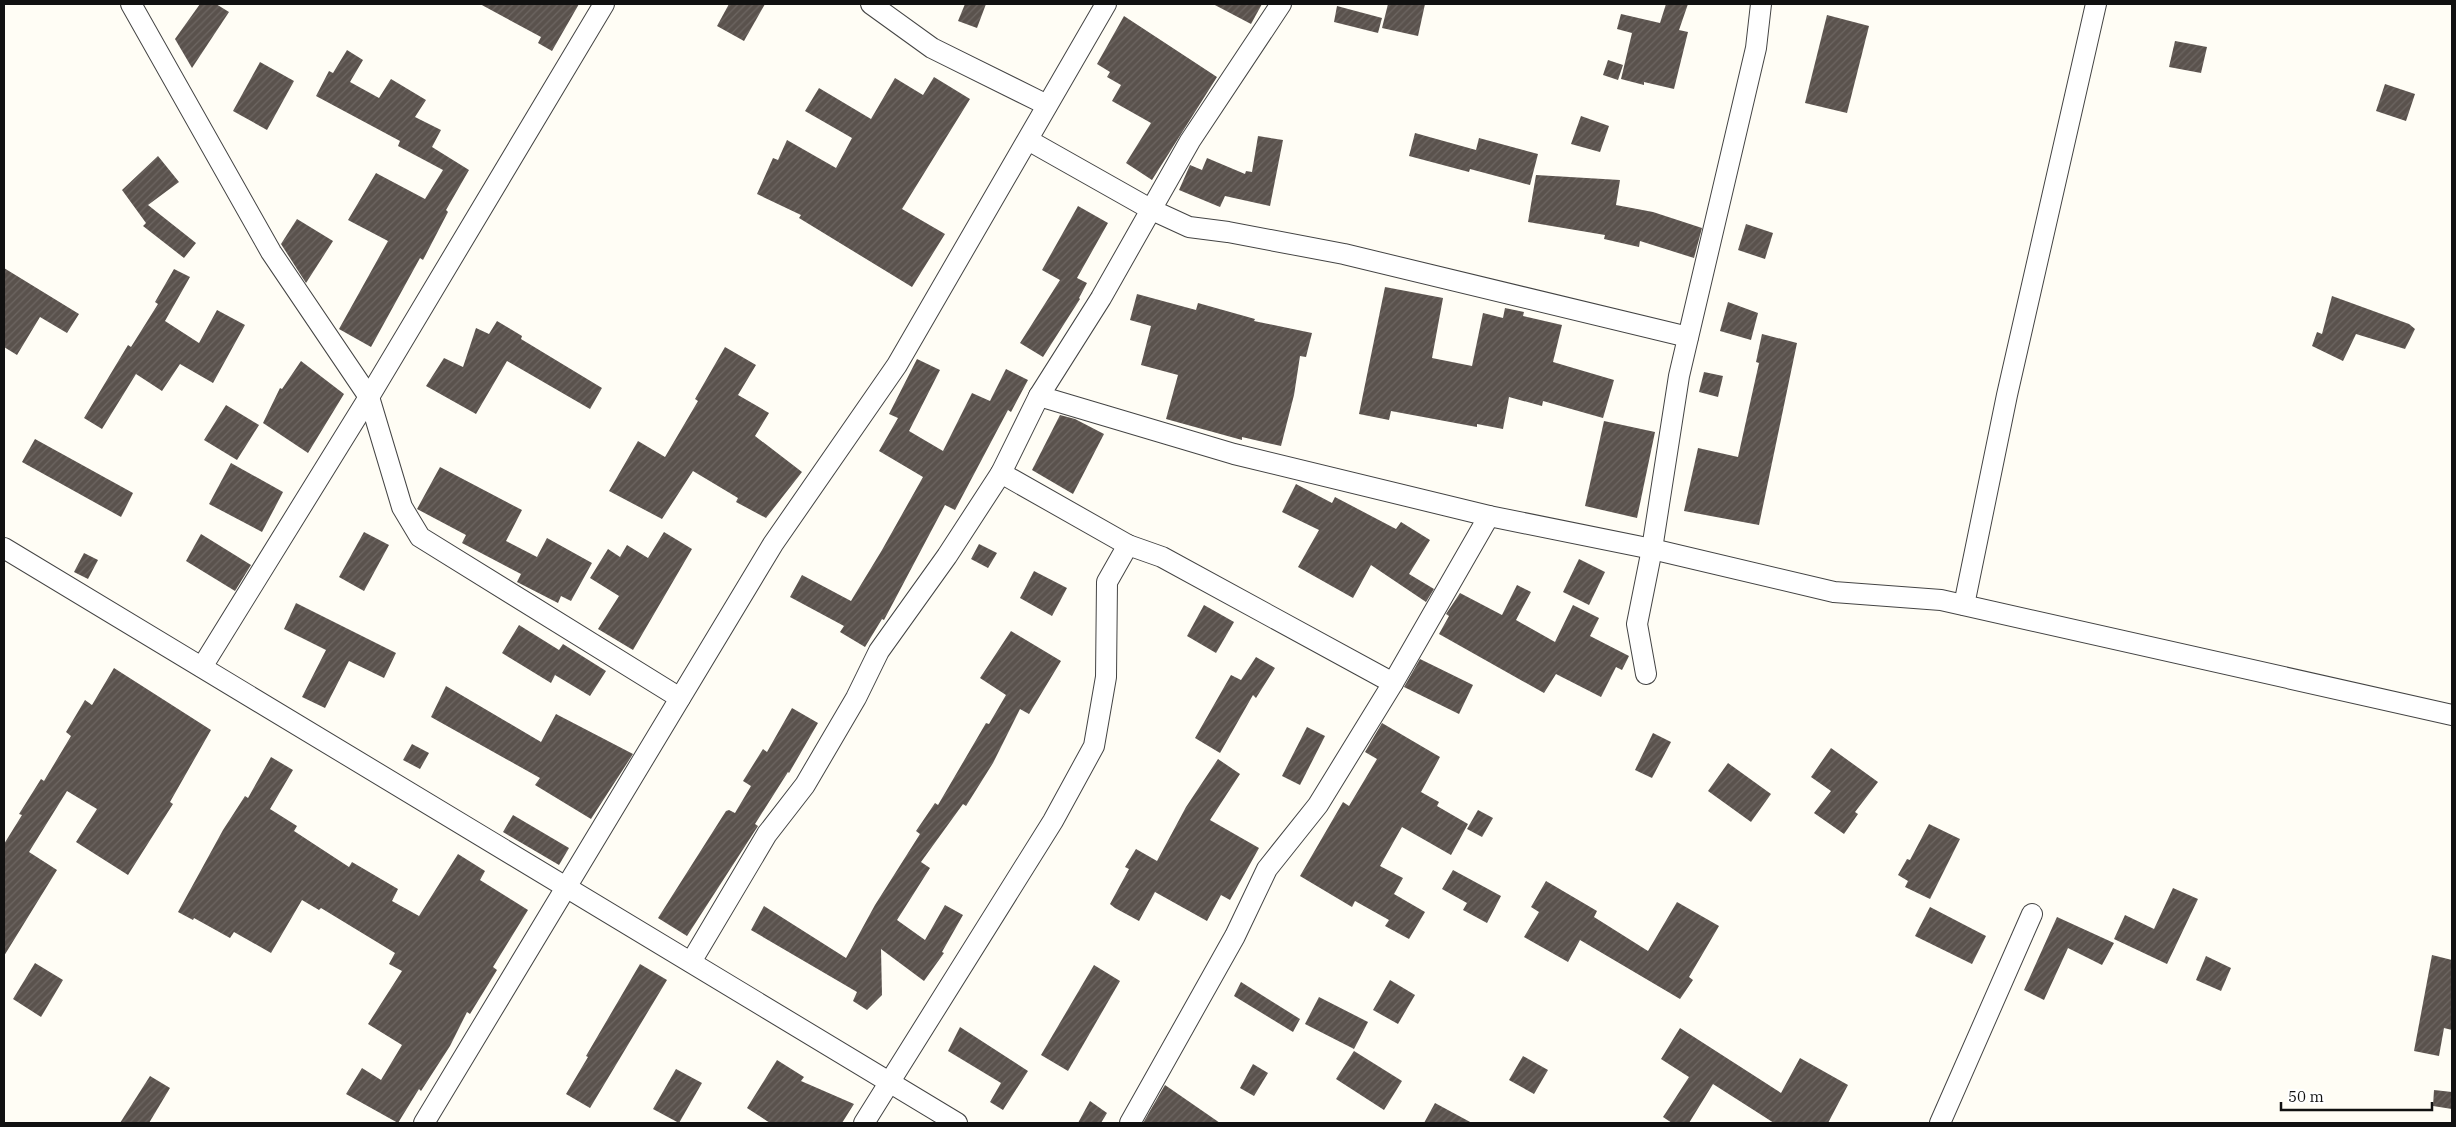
<svg xmlns="http://www.w3.org/2000/svg" width="2456" height="1127" viewBox="0 0 2456 1127" font-family="'IBM Plex Serif',serif">
<style>
.building{fill:url(#building-hatch)}
.lines{fill:none;stroke-linecap:round;stroke-linejoin:round}
.minor-casing{stroke:#444;stroke-width:22}
.minor{stroke:#fff;stroke-width:20}
</style>
<defs>
<pattern id="building-hatch" width="6" height="6" patternUnits="userSpaceOnUse" patternTransform="scale(1.25)"><rect width="6" height="6" fill="#5a524d"/><path d="M-1 1l2-2M0 6l6-6M5 7l2-2" fill="none" stroke="#6d6662"/></pattern>
</defs>
<rect width="100%" height="100%" fill="#fffdf5"/>
<g class="building">
<path d="M200,4H216L229,12L192,68L175,39Z"/>
<path d="M480,4H579L552,51L538,43L541,37Z"/>
<path d="M729,4H765L744,41L717,26Z"/>
<path d="M965,4H986L977,28L958,21Z"/>
<path d="M1213,4H1262L1251,24Z"/>
<path d="M1388,4H1425L1418,36L1382,28Z"/>
<path d="M1666,4H1688L1679,30L1688,32L1674,89L1644,82V85L1621,79L1632,33L1617,29L1621,14L1660,23Z"/>
<path d="M1337,6L1382,18L1378,33L1334,22Z"/>
<path d="M1827,15L1869,26L1847,113L1805,103Z"/>
<path d="M1124,16L1217,77L1152,180L1126,163L1151,123L1112,101L1121,85L1107,77L1110,72L1097,64Z"/>
<path d="M2175,41L2207,47L2201,73L2169,67Z"/>
<path d="M347,50L363,60L350,82L379,98L391,79L426,100L415,117L441,130L432,147L469,170L446,210L448,212L423,260L420,258L371,347L339,329L388,241L348,220L376,173L425,199L443,170L398,146L400,141L316,96L329,71L333,73Z"/>
<path d="M1608,60L1623,65L1618,80L1603,75Z"/>
<path d="M260,62L294,81L267,130L233,111Z"/>
<path d="M934,77L970,99L902,209L945,234L912,287L799,218L801,215L757,194L773,158L778,160L787,140L836,168L852,138L805,111L819,88L871,119L895,78L923,95Z"/>
<path d="M2385,84L2415,94L2406,121L2376,111Z"/>
<path d="M1581,116L1609,126L1600,152L1571,144Z"/>
<path d="M1415,133L1476,150L1479,138L1538,154L1530,185L1470,169L1469,172L1409,156Z"/>
<path d="M1258,136L1283,140L1270,206L1225,196L1220,207L1179,190L1190,165L1202,170L1207,158L1245,174L1246,171L1252,172Z"/>
<path d="M158,156L179,182L148,205L196,243L184,258L143,226L146,223L122,190Z"/>
<path d="M1536,175L1620,180L1616,205L1653,212L1702,228L1694,258L1640,241L1639,247L1604,239L1605,235L1528,222Z"/>
<path d="M1078,206L1108,223L1077,278L1087,283L1079,298L1080,299L1043,357L1020,343L1060,280L1042,270Z"/>
<path d="M297,219L333,241L306,283L281,244Z"/>
<path d="M1746,224L1773,233L1765,259L1738,250Z"/>
<path d="M4,268L79,314L67,333L40,317L17,355L4,347Z"/>
<path d="M174,269L190,277L165,321L199,343L217,310L245,325L213,383L180,364L162,391L136,374L102,429L84,418L128,345L131,347L158,304L155,302Z"/>
<path d="M1385,287L1443,298L1432,358L1472,366L1483,313L1503,318L1505,308L1524,312L1523,316L1562,325L1553,362L1614,380L1603,418L1543,401L1542,406L1509,397L1503,429L1477,424V427L1391,411L1389,420L1359,414Z"/>
<path d="M1137,294L1196,310L1198,303L1255,319L1254,321L1312,333L1306,357L1300,356L1294,395L1281,446L1242,437V440L1166,419L1178,375L1141,365L1151,326L1130,320Z"/>
<path d="M2332,296L2409,324L2415,329L2405,349L2356,334L2343,361L2312,346L2317,332L2322,334Z"/>
<path d="M1728,302L1758,313L1751,340L1720,331Z"/>
<path d="M497,321L522,336L521,339L602,388L590,409L507,361L476,414L426,386L444,358L463,367L476,328L489,334Z"/>
<path d="M1762,334L1797,343L1759,525L1684,511L1698,448L1738,457L1759,363L1756,362Z"/>
<path d="M725,347L756,365L738,395L769,413L755,436L802,472L766,518L736,502L738,498L693,471L662,519L609,491L638,441L665,457L698,401L695,399Z"/>
<path d="M917,359L940,370L909,431L943,451L972,393L990,401L1006,369L1028,380L1011,412L1008,410L955,510L945,505L884,620L882,619L865,647L840,632L844,626L790,597L802,575L851,601L882,550L923,477L879,451L898,418L889,414Z"/>
<path d="M301,361L344,394L308,453L263,423L280,388L282,389Z"/>
<path d="M1704,372L1723,376L1718,397L1699,392Z"/>
<path d="M226,405L259,425L237,460L204,440Z"/>
<path d="M1060,415L1075,419L1104,434L1073,494L1032,470Z"/>
<path d="M1604,421L1655,432L1637,518L1585,506Z"/>
<path d="M35,439L133,493L121,517L22,462Z"/>
<path d="M231,463L283,492L262,532L209,504Z"/>
<path d="M440,467L522,510L506,541L537,557L547,538L592,563L571,601L561,596L558,603L517,582L521,574L462,543L466,535L417,509Z"/>
<path d="M1296,484L1332,503L1335,497L1396,529L1401,522L1430,540L1409,574L1434,589L1426,602L1371,565L1353,598L1298,567L1319,530L1282,512Z"/>
<path d="M364,532L389,545L364,591L339,577Z"/>
<path d="M664,532L692,549L633,650L598,629L619,596L590,578L608,549L620,557L627,545L648,558Z"/>
<path d="M201,534L251,565L235,591L186,561Z"/>
<path d="M979,544L997,553L988,568L971,559Z"/>
<path d="M84,553L98,560L88,579L74,572Z"/>
<path d="M1579,559L1605,572L1589,605L1563,592Z"/>
<path d="M1034,571L1067,588L1052,616L1020,598Z"/>
<path d="M1517,585L1531,592L1516,620L1555,642L1573,605L1599,618L1590,636L1629,656L1622,670L1616,667L1601,697L1556,674L1544,693L1439,634L1449,616L1446,614L1460,593L1502,615Z"/>
<path d="M296,603L396,653L384,678L349,661L325,708L302,697L326,650L284,629Z"/>
<path d="M1204,605L1234,622L1216,653L1187,636Z"/>
<path d="M519,625L559,650L563,644L606,671L590,696L555,675L551,683L502,653Z"/>
<path d="M1011,631L1061,661L1029,714L1020,709L993,763L966,806L963,804L921,862L930,868L897,920L925,940L945,905L963,915L942,952L944,953L924,981L881,949L882,995L867,1010L853,1001L857,992L751,930L764,906L846,958L875,905L920,834L916,831L935,803L938,805L986,723L989,724L1006,695L980,678Z"/>
<path d="M1256,657L1275,668L1256,698L1253,695L1220,753L1195,738L1231,675L1241,680Z"/>
<path d="M1420,659L1473,685L1459,714L1404,687Z"/>
<path d="M114,668L211,730L170,802L173,804L128,875L76,842L97,809L67,791L29,852L57,870L4,956V844L22,815L19,814L41,779L44,781L71,736L66,732L85,700L92,705Z"/>
<path d="M446,686L541,742L556,714L633,754L591,819L535,785L540,778L431,717Z"/>
<path d="M792,708L818,723L789,773L788,772L755,824L758,826L687,936L658,918L726,811L729,810L735,813L751,786L743,781L763,749L767,752Z"/>
<path d="M1382,723L1440,757L1421,792L1439,802L1437,806L1468,824L1451,855L1402,827L1380,866L1403,878L1394,894L1425,912L1409,939L1385,926L1389,920L1355,901L1352,907L1300,876L1343,802L1349,806L1377,759L1365,752Z"/>
<path d="M1307,727L1325,736L1300,785L1282,776Z"/>
<path d="M1653,733L1671,742L1652,778L1635,770Z"/>
<path d="M412,744L429,753L420,769L403,760Z"/>
<path d="M1831,748L1878,782L1855,812L1858,814L1844,834L1814,813L1831,791L1811,777Z"/>
<path d="M271,757L293,770L270,809L297,826L294,831L349,867L352,862L398,889L392,901L419,916L458,854L485,871L480,880L528,910L493,967L497,970L470,1014L467,1012L450,1046L421,1091L419,1089L398,1123L346,1094L362,1068L381,1080L402,1045L368,1024L402,971L389,964L395,953L321,908L319,910L302,900L271,953L234,932L230,938L194,918L193,920L178,912L223,830L245,796L248,798Z"/>
<path d="M1218,759L1240,774L1210,820L1259,848L1230,900L1221,895L1207,921L1155,892L1139,921L1115,908L1110,904L1129,869L1125,867L1136,849L1157,861L1186,807Z"/>
<path d="M1728,763L1771,794L1751,822L1708,791Z"/>
<path d="M1478,810L1493,818L1482,837L1467,829Z"/>
<path d="M513,815L569,848L559,865L503,832Z"/>
<path d="M1929,824L1960,839L1930,899L1905,887L1908,881L1898,875L1907,859L1910,860Z"/>
<path d="M1453,870L1501,896L1487,923L1463,910L1467,903L1442,889Z"/>
<path d="M1546,881L1597,911L1594,917L1648,951L1677,902L1719,926L1689,977L1693,980L1680,999L1580,940L1568,962L1524,937L1539,912L1531,907Z"/>
<path d="M2173,888L2198,899L2167,964L2114,939L2125,915L2154,929Z"/>
<path d="M1930,907L1986,936L1972,964L1915,936Z"/>
<path d="M2057,917L2114,943L2102,965L2068,948L2044,1000L2024,990Z"/>
<path d="M2432,955L2452,960V1030L2444,1028L2439,1056L2414,1051Z"/>
<path d="M2206,956L2231,968L2221,991L2196,980Z"/>
<path d="M35,963L63,980L41,1017L13,999Z"/>
<path d="M640,964L667,980L590,1108L566,1094L588,1057L586,1056Z"/>
<path d="M1094,965L1120,981L1068,1071L1041,1055Z"/>
<path d="M1390,980L1415,995L1398,1024L1373,1010Z"/>
<path d="M1241,982L1300,1019L1293,1032L1234,996Z"/>
<path d="M1319,997L1368,1022L1354,1049L1305,1024Z"/>
<path d="M960,1027L1028,1071L1003,1110L990,1102L1001,1083L948,1051Z"/>
<path d="M1680,1028L1781,1093L1800,1058L1848,1085L1828,1123H1774L1713,1084L1689,1123H1672L1663,1117L1689,1077L1661,1059Z"/>
<path d="M1354,1051L1402,1081L1384,1110L1336,1079Z"/>
<path d="M1523,1056L1548,1070L1534,1094L1509,1080Z"/>
<path d="M777,1060L804,1077L801,1081L854,1104L842,1123H770L747,1108Z"/>
<path d="M1253,1064L1268,1073L1254,1096L1240,1088Z"/>
<path d="M676,1069L702,1083L679,1123L653,1109Z"/>
<path d="M150,1076L170,1088L149,1123H120Z"/>
<path d="M1165,1085L1220,1123H1143Z"/>
<path d="M2434,1090L2452,1092V1109L2433,1106Z"/>
<path d="M1090,1101L1107,1113L1101,1123H1078Z"/>
<path d="M1435,1103L1472,1123H1424Z"/>
</g>
<g class="lines">
<defs>
<g id="minor">
<path d="M131,4L271,252L369,397L402,507L420,537L680,698"/>
<path d="M871,4L932,48L1047,105"/>
<path d="M1028,140L1152,210L1189,227L1228,232L1344,254L1688,337"/>
<path d="M1039,396L1234,454L1489,516L1652,549L1834,592L1941,600L2452,715"/>
<path d="M1001,473L1128,545L1162,557L1393,683"/>
<path d="M4,548L957,1123"/>
<path d="M1964,605L2007,395L2096,4"/>
<path d="M202,667L369,397L604,4"/>
<path d="M1646,674L1637,624L1652,549L1679,376L1756,48L1761,4"/>
<path d="M691,962L767,834L805,785L856,698L879,651L947,556L1001,473L1039,396L1101,298L1190,141L1281,4"/>
<path d="M424,1123L773,544L897,365L1106,4"/>
<path d="M864,1123L1053,821L1094,746L1106,677L1107,582L1128,545"/>
<path d="M1130,1123L1235,936L1267,869L1318,805L1393,683L1489,516"/>
<path d="M1940,1123L2032,914"/>
</g>
</defs>
<use href="#minor" class="minor-casing"/>
<use href="#minor" class="minor"/>
</g>
<rect width="2456" height="1127" fill="none" stroke="#111111" stroke-width="10"/>
<path d="M2281 1102v8h151v-8" fill="none" stroke="#111111" stroke-width="2.5"/>
<text x="2288" y="1102" font-size="15" fill="#111111" stroke="#ffffff" stroke-width="4" paint-order="stroke">50 m</text>
</svg>
